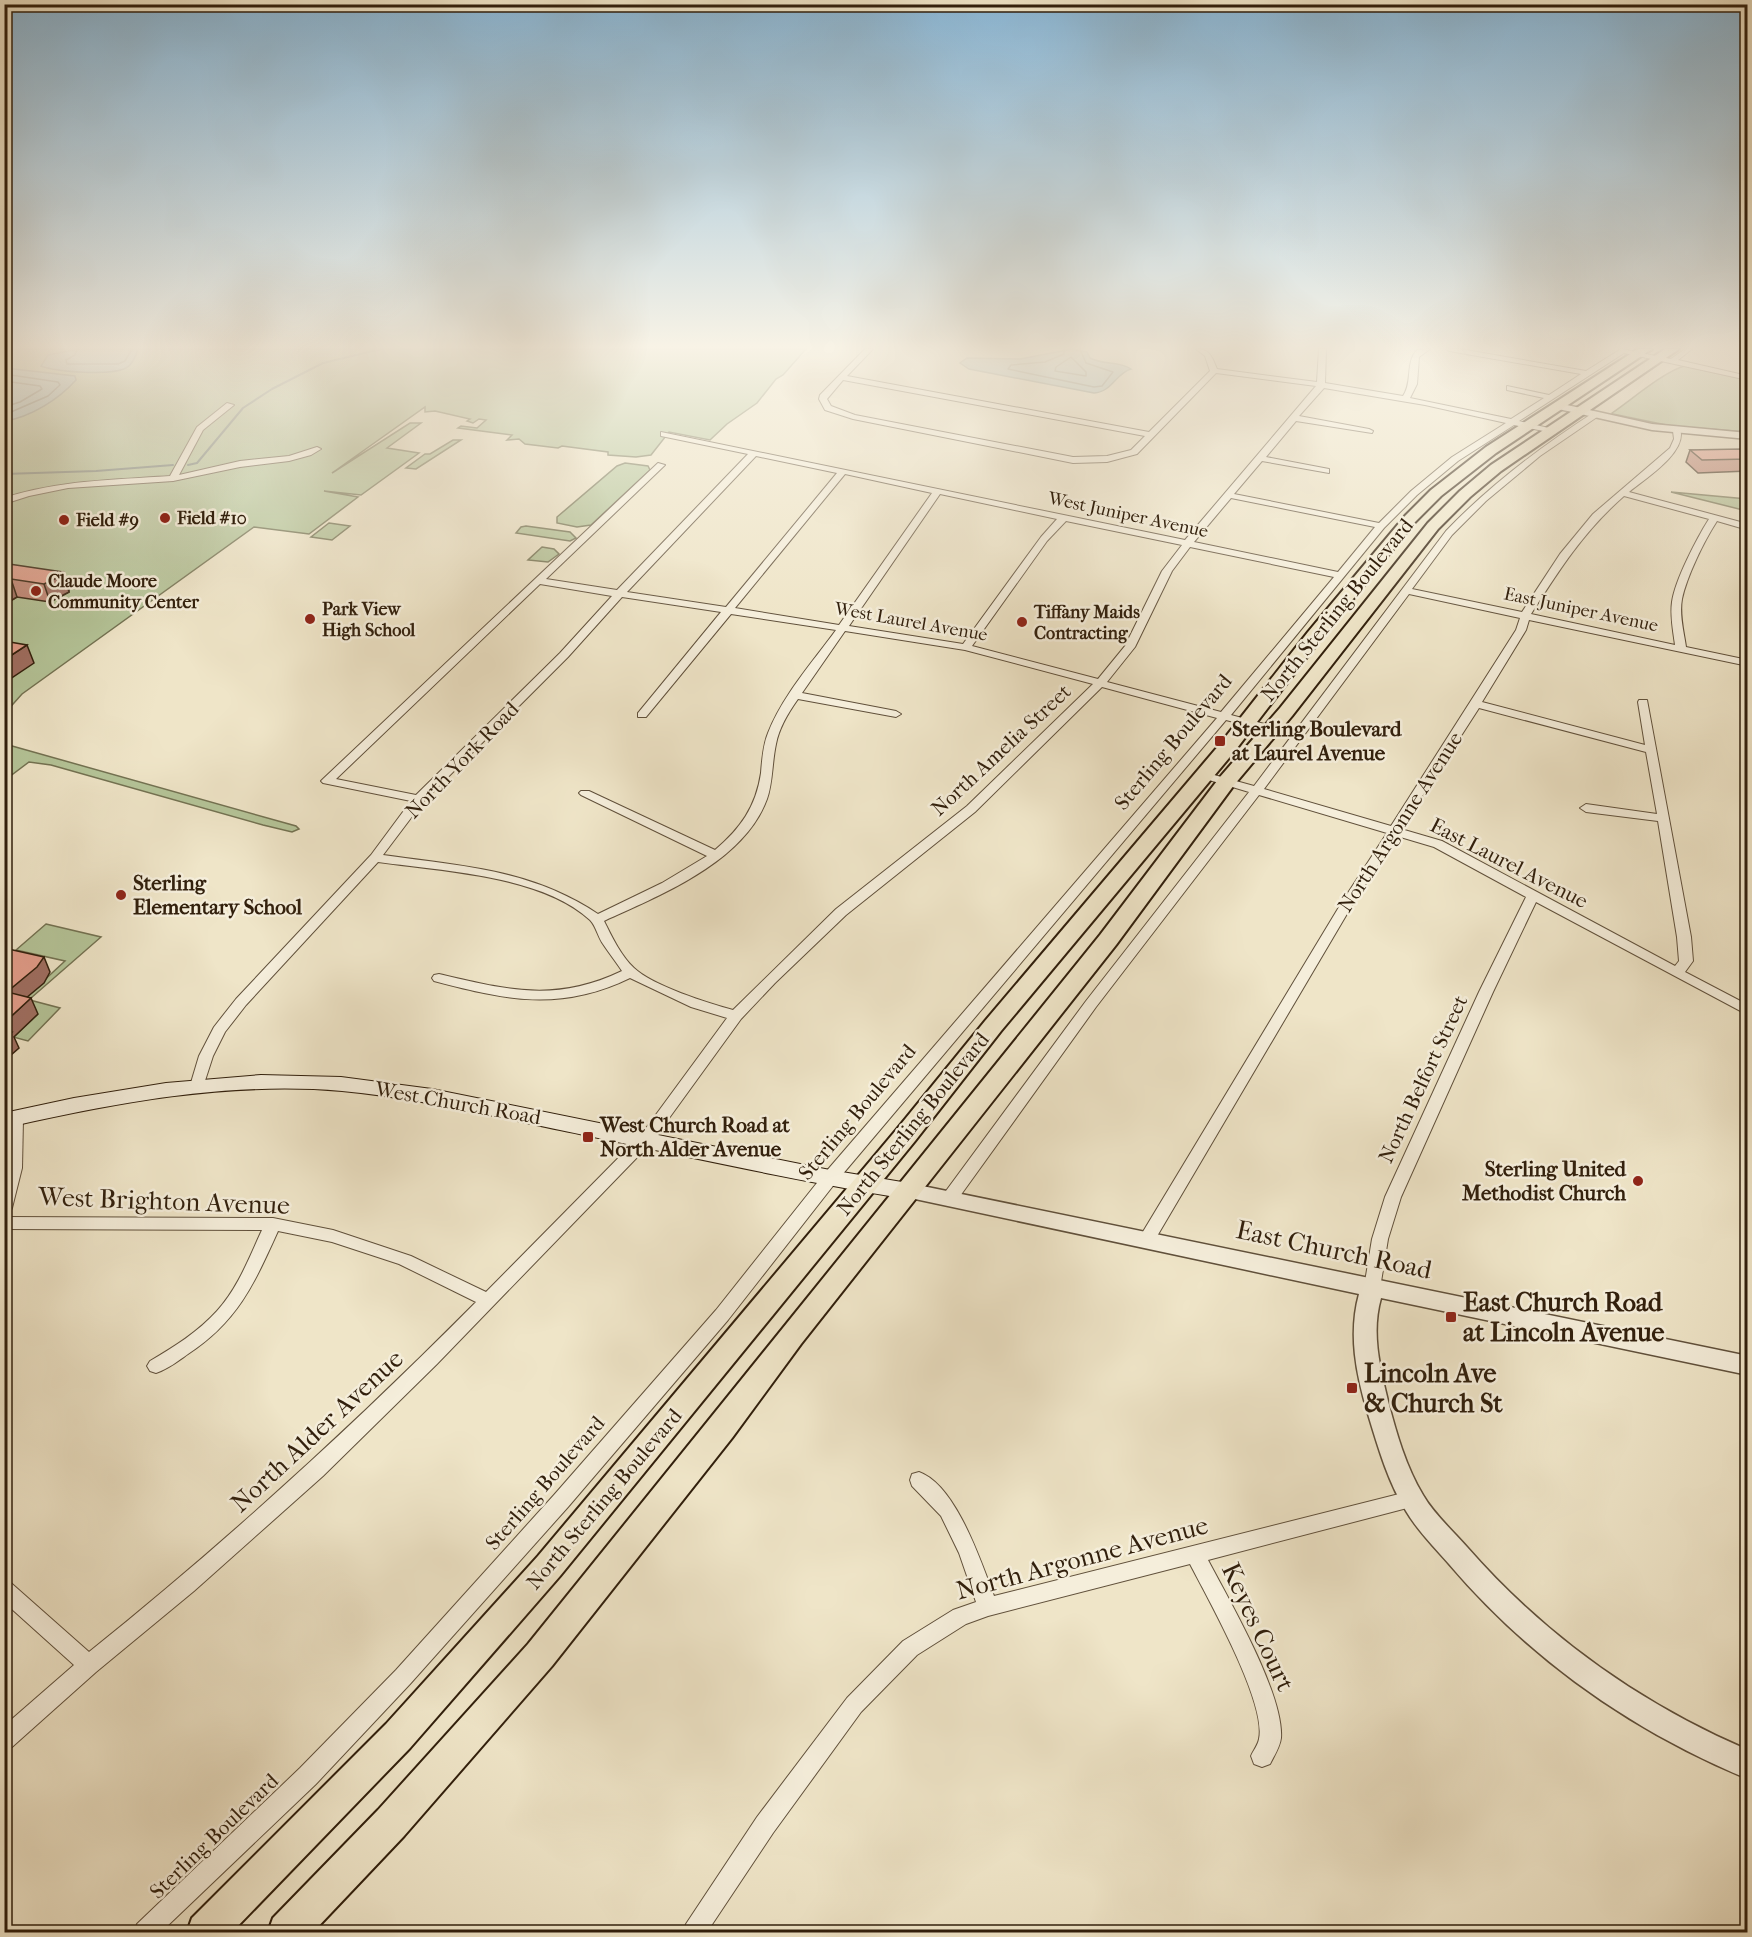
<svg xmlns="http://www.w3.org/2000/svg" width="1752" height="1937" viewBox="0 0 1752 1937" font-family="'IM FELL French Canon',serif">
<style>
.green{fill:#b5c599;stroke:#737252;stroke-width:1.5}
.water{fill:#9dbdbf;stroke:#727e77;stroke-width:1.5}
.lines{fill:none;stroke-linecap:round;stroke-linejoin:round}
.shore{stroke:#676e66;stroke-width:1.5}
.stream{stroke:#727e77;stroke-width:2}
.minor-casing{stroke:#60503b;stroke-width:2}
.tertiary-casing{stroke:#60503b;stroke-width:3}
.secondary-casing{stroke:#311f0c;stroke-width:2}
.primary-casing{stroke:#311f0c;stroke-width:4}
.minor{fill:#f5eedb;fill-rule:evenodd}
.tertiary{fill:#f5eedb;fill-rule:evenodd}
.secondary{fill:#f5eedb;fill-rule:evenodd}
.primary{fill:#efe5c8;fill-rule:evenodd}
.wall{fill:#c48878;stroke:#311f0c;stroke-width:1.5}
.shaded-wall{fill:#a06f62;stroke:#311f0c;stroke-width:1.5}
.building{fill:#e49e8c;stroke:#311f0c;stroke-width:1.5}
.poi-dot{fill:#8f2418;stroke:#f5eedb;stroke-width:2}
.labels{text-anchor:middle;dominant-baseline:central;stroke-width:5;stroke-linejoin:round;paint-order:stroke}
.far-street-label{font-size:18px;fill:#311f0c;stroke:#f5eedb}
.far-poi-label{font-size:18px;font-weight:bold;fill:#311f0c;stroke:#f5eedb;text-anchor:start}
.street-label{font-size:21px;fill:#311f0c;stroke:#f5eedb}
.poi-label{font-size:21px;font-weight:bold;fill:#311f0c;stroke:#f5eedb;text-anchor:start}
.near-street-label{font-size:26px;fill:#311f0c;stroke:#f5eedb}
.near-poi-label{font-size:26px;font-weight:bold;fill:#311f0c;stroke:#f5eedb;text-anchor:start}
</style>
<rect width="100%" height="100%" fill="#efe5c8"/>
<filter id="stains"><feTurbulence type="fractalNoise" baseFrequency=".00333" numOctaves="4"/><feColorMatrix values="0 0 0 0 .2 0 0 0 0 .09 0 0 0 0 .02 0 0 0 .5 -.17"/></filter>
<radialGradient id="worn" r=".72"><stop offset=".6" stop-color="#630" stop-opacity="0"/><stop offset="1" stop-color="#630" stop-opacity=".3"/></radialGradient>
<g class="green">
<path d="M5,349H806L783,375L776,379L757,403L727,424L710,440L669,432L651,455L636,457L608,455V452L562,446L558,448L525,444L519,439L507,440L512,435L458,428L461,426L477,428L486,420L479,419L473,423L467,421L470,419L435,411L425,412V407L332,473L410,423H421L387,448L419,453L361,495L324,491L358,497L309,534L254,527L22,694L5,713Z"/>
<path d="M1685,366L1747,380V422H1745L1747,424V432L1671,426L1613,414L1612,413C1630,401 1666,370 1685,366Z"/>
<path d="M453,440H461L416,469L406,468L425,454H430Z"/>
<path d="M625,463L648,466L650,470L591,525L577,527L557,523V517L617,466Z"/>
<path d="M1671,492L1747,499V511Z"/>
<path d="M329,523L350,526L332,540L311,537Z"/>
<path d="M526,526L570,532L576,538L570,541L516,533L521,527Z"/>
<path d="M542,547L554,549L559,554L548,562L528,560Z"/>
<path d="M5,744L296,826L299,829L292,832L263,825L51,765L29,762L5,780Z"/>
<path d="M46,924L101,937L31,998L26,997L65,961L16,950Z"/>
<path d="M26,999L60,1008L28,1041L13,1037L37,1015Z"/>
</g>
<g class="water">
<path d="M80,349H138C136,356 133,364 126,368C110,376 57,372 41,366L48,355Z"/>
<path d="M1072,349L1087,352L1090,358C1102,365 1120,361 1131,369C1116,373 1112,392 1094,393L969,369L960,363L967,358L1020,359Z"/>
<path d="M5,368L75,376L76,380C59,399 31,417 5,421Z"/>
</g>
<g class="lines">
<g class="shore">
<path d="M77,349L75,355L66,360L67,364H118L125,361L132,349"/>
<path d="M1064,349V354L1045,362L1011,365L1008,369L1094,387L1102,386L1113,372L1086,363L1080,349"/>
<path d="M1071,357L1086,372V376L1055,371L1056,367Z"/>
<path d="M4,374L58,382L60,385L48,396L4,415"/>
<path d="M4,381L40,386L42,389L20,402L4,407"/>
</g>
<g class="stream">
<path d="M188,465L197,463L243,408L272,389L323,363L381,349"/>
<path d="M4,474L96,471L173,465"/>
</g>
<defs>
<g id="minor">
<path d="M865,349H873L847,376L1149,432L1210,371L1205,356L1196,349C1210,349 1212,357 1217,369L1317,382L1319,349H1326L1325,383L1403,396C1413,382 1405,363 1417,350L1430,349L1419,357L1417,384L1410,398L1511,419L1544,398L1507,390V386L1549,395L1581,374L1449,351L1446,349H1460L1586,371L1621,349L1671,359L1685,349H1692L1678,360L1748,376V380L1624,353L1519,421L1553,429V433L1514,425L1458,461L1417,495L1384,528L1231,715L1276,727V731L1272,732L1226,720L836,1182L728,1320L568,1507L410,1684L316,1784L161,1932H134L137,1924L300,1768L396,1670L554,1495L716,1310L824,1174L1217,718L1102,687L975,812L846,915L775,983L741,1019L651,1143L437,1364L323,1476L194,1591L96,1672L12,1747L4,1750V1726L74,1665L4,1602V1580L11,1583L89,1652C225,1543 353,1426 476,1302L399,1264L332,1242L278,1231C254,1284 238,1321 188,1354C178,1361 168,1369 156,1373L150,1371L147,1366L150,1361C174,1347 198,1332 217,1311C238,1288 249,1258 262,1230L4,1229V1217L273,1218L333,1230L411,1256L486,1292L641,1135L727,1018L691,1007L630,978C560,1012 506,1000 434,981L432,978L434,975L439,974C508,990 555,1003 622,971C616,962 609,953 603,944C598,937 596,926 590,920C541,875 442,871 378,862L246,1005L225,1032L213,1056L202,1090H192L190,1086L199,1056L214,1027L236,999L371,855L411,801L323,783L321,781L323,779L658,463L665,465L546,579L617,590L748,454L661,436V432L1185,540L1316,386L1216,373L1137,454L1107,462L1073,463L853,419L825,410L819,399L820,395ZM843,380L1145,436L1131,450L1107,456L1073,457L855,415L831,406L827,399ZM1324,388L1425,405L1506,423L1452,457L1411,491L1379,523L1234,494L1262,461L1329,473V469L1266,457L1296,421L1372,433L1373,431L1369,429L1299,416ZM756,456L837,473L726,607L627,592ZM845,474L932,493L839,625L735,608ZM940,494L1057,519L1041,537L963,644L849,626ZM1231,498L1375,527L1338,572L1194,542ZM1066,521L1182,545L1162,571L1125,646L1098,679L972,646L1047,541ZM1190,547L1334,577L1221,712L1107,682L1135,647L1172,571ZM540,584L612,596L560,653L416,795L336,779ZM622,597L721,612L638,713V717H646L731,614L836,630C812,663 783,695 768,733C763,745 762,760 761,773C756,807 740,829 715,850L589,791H581L579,793L581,795L707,856L662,883L598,914C531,869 461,866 383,855L423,802L568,657ZM845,631L965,650L1093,684L967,806L836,909L733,1010C708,1003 653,986 634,968C621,956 612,937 604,921C661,895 744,862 767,799C773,782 772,762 776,744C779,728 788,713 798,699L896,717L901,714L896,711L802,693Z"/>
<path d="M227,403L234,405L203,430L179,475L240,461L289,456L317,447L321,449L311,455L289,461L240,467L173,481L68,488L29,496L4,504V498C59,480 114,480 170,476L197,427Z"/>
<path d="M1593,413L1600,415L1540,456L1486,501L1452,535L1412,589L1522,612L1560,554L1593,514L1670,448L1674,439L1673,431L1680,429C1688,452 1645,479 1629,492L1748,524V530L1717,521C1704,541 1687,576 1682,599C1679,615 1684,632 1686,647L1748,660V666L1529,620L1526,630L1482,702L1645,745L1638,702L1639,700H1647L1691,937L1693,961L1685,972L1748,1005V1015L1536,902L1493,992L1401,1197L1388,1239L1380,1288L1378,1293L1372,1295L1366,1293L1364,1288L1372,1239L1385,1197L1479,992L1526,897L1434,847L1397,836L1354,902L1153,1243L1147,1245L1141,1243L1139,1239L1141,1235L1342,902L1387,833L1259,795L1096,1007L955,1203L949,1205L943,1203L941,1199L943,1195L1086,1001L1249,792L1199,777L1197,775L1199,773H1207L1254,786L1446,531C1490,485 1539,448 1593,413ZM1624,496L1709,519C1697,538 1675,580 1672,602C1670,616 1673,630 1675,645L1531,614C1559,570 1584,531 1624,496ZM1409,594L1520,618L1516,630L1391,826L1264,789ZM1479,708L1646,752L1657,814L1586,804L1580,808L1586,812L1658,821L1677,937L1679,961L1675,966L1442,841L1401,829Z"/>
<path d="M15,1114L20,1115L23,1119L22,1168L12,1208L10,1212L4,1214L7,1119L10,1115Z"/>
<path d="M919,1472C956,1485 981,1562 994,1596L1411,1491L1418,1493L1420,1499L1418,1505L1411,1507L1208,1560C1229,1600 1284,1694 1281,1738C1280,1747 1274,1756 1270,1764L1262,1767L1254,1764L1251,1756C1253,1751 1258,1745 1259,1739C1267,1703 1208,1599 1190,1564L988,1616L966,1624L917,1655L861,1712L773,1833L707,1932H683L686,1924L757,1817L847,1698L903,1641L953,1610L976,1602L959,1553L941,1516L912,1486L910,1480L912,1474Z"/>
</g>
<g id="tertiary">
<path d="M1558,403L1652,424L1748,433V439L1652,430L1554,408V404Z"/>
<path d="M908,1183L1748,1356V1375L1381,1298C1371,1333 1380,1367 1388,1401C1396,1432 1406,1467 1423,1495C1434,1514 1452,1530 1467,1547C1545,1636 1639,1703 1748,1750V1779C1632,1731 1530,1659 1449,1564C1434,1547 1417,1530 1406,1511C1388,1482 1378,1447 1368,1414C1356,1374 1348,1334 1359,1294L901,1196L898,1191L901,1186Z"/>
</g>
<path id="secondary" d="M261,1075L341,1077L432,1089L830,1170L908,1183L916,1185L919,1191L916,1197L908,1199C791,1180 676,1154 560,1130C488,1115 416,1098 342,1091C229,1081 114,1103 4,1128V1113L74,1098L166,1083Z"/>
<g id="primary">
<path d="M1638,349H1652L1496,453L1441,496L1415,522L1320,640L1234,752L1001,1031L915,1141L560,1576L410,1748L232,1932H187L192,1918L386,1724L538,1556L897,1129L985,1021L1220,744L1308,632L1405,516L1431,490L1486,447Z"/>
<path d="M1665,349H1679L1501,471L1470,497L1438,529L1292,716L1234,785L1116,945L801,1344L732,1438L552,1666L404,1836L313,1932H268L273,1918L378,1810L528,1644L1100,935L1220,777L1280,708L1428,523L1460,491L1491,465Z"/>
</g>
</defs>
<use href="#minor" class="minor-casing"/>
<use href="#tertiary" class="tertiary-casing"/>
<use href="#secondary" class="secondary-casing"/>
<use href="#primary" class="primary-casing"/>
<use href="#minor" class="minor"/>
<use href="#tertiary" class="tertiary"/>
<use href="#secondary" class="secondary"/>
<use href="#primary" class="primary"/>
</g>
<g class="wall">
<path d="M1690,450L1748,455V471L1698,473L1686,462Z"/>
<path d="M4,566L69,590V592L50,602L17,597L4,605Z"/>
</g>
<g class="shaded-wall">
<path d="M63,572L69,592L50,602L44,584Z"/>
<path d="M11,579L17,597L4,605V583Z"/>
<path d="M27,645L34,663L4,683V660Z"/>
<path d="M44,957L50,972L44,983L14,1008L7,992Z"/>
<path d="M31,998L38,1014L14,1037L19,1048L4,1061V1023Z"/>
</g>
<g class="building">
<path d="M1741,449L1748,455V459L1702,460L1690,450Z"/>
<path d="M9,564L63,572L60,574L63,575L44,584L11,579L4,583V566Z"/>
<path d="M4,641L27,645L4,660Z"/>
<path d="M4,948L44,957L37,967L7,992L31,998L4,1023Z"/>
<path d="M4,1030L12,1032L4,1038Z"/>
</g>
<linearGradient id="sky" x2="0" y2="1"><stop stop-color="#8ab8d8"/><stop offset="0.56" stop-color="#f8f3e6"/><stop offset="1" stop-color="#f8f3e6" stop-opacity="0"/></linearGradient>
<rect width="1752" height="620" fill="url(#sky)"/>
<g class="poi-dot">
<circle cx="165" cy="518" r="6"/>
<circle cx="64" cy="520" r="6"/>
<circle cx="36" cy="591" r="6"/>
<circle cx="310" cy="619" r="6"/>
<circle cx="1022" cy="622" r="6"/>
<rect x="1214" y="735" width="12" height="12" rx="3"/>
<circle cx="121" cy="895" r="6"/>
<rect x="582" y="1131" width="12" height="12" rx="3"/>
<circle cx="1638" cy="1181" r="6"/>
<rect x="1445" y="1311" width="12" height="12" rx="3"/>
<rect x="1346" y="1382" width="12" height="12" rx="3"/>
</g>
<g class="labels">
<g class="far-street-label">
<text transform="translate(1128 515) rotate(12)">West Juniper Avenue</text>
<text transform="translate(1581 610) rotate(12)">East Juniper Avenue</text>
<text transform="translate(911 622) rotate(10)">West Laurel Avenue</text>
</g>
<g class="far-poi-label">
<text x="177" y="518">Field #10</text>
<text x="76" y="520">Field #9</text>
<text x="48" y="581">Claude Moore<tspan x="48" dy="21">Community Center</tspan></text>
<text x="322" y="609">Park View<tspan x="322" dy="21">High School</tspan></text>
<text x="1034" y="612">Tiffany Maids<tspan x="1034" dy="21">Contracting</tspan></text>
</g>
<g class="street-label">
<text transform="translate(1337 610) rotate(-51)">North Sterling Boulevard</text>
<text transform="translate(1173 742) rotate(-50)">Sterling Boulevard</text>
<text transform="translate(1001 750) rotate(-43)">North Amelia Street</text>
<text transform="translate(462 760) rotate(-46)">North York Road</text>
<text transform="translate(1400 822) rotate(-57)">North Argonne Avenue</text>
<text transform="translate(1509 863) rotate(27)">East Laurel Avenue</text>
<text transform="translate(1423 1079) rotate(-65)">North Belfort Street</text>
<text transform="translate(458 1103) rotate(10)">West Church Road</text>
<text transform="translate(857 1112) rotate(-50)">Sterling Boulevard</text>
<text transform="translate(913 1124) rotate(-51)">North Sterling Boulevard</text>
<text transform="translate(545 1483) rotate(-49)">Sterling Boulevard</text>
<text transform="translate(604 1499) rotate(-50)">North Sterling Boulevard</text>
<text transform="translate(214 1836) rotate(-44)">Sterling Boulevard</text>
</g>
<g class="poi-label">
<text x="1232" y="729">Sterling Boulevard<tspan x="1232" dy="24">at Laurel Avenue</tspan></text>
<text x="133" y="883">Sterling<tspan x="133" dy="24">Elementary School</tspan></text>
<text x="600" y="1125">West Church Road at<tspan x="600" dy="24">North Alder Avenue</tspan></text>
<text x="1626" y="1169" text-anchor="end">Sterling United<tspan x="1626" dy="24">Methodist Church</tspan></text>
</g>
<g class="near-street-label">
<text transform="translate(164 1201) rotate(2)">West Brighton Avenue</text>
<text transform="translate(1334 1250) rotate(12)">East Church Road</text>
<text transform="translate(317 1431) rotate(-43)">North Alder Avenue</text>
<text transform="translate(1082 1558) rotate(-15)">North Argonne Avenue</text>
<text transform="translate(1258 1627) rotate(65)">Keyes Court</text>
</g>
<g class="near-poi-label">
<text x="1463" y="1302">East Church Road<tspan x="1463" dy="30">at Lincoln Avenue</tspan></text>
<text x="1364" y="1373">Lincoln Ave<tspan x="1364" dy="30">&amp; Church St</tspan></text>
</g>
</g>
<rect width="1752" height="1937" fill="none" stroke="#efe5c8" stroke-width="24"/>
<rect x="6" y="6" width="1740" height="1925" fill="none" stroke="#311f0c" stroke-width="3"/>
<rect x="12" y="12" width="1728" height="1913" fill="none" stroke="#311f0c" stroke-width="1.5"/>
<rect width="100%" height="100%" filter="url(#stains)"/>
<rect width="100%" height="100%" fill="url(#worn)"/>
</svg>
